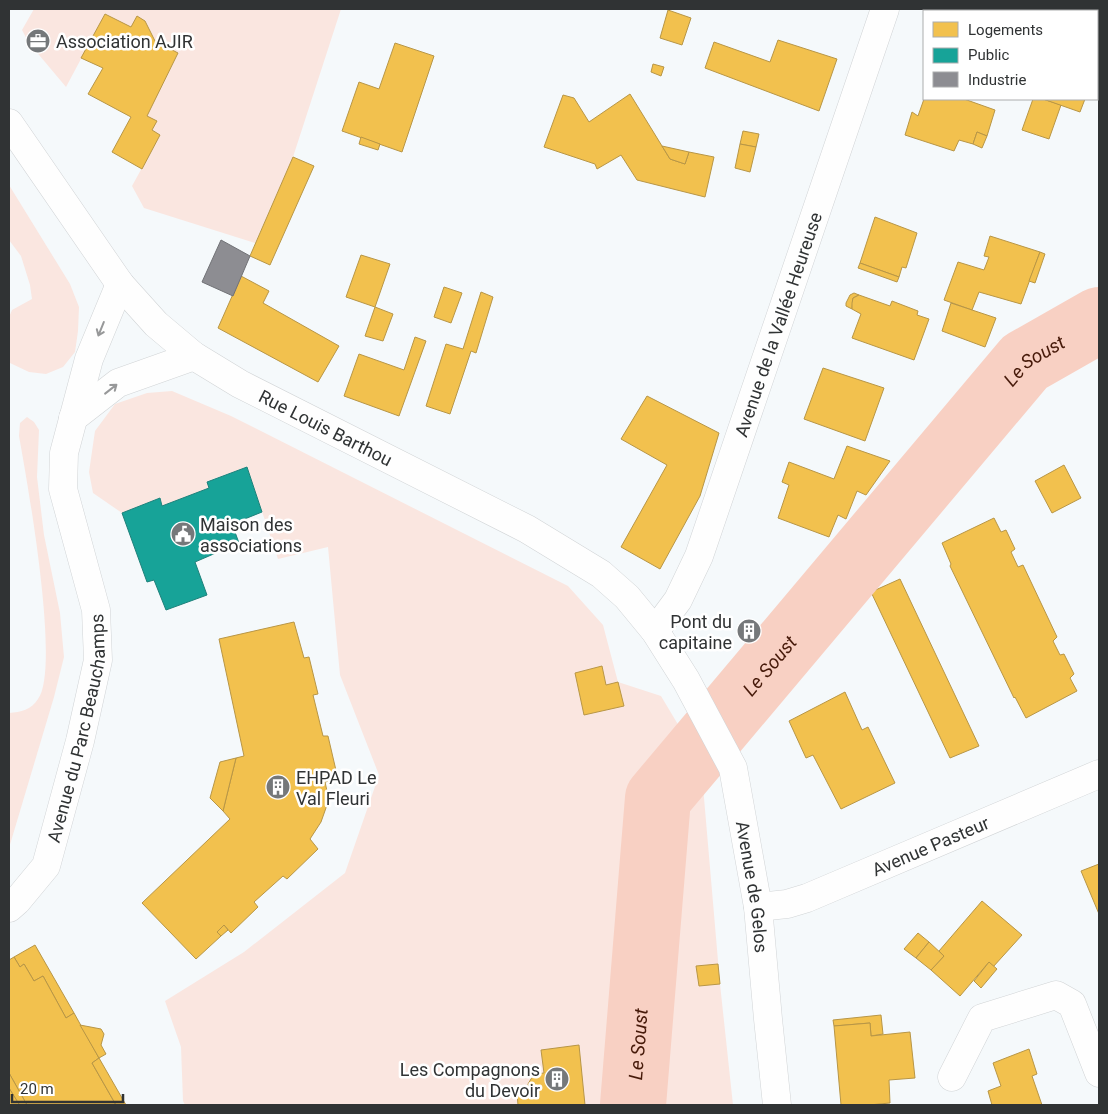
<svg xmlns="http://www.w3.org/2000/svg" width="1108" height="1114" viewBox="0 0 1108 1114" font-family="Roboto,sans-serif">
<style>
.green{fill:#fae6e0}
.homes{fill:#f2c14e;stroke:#b89646}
.public{fill:#17a398;stroke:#1e817a}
.industry{fill:#8d8d92;stroke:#717276}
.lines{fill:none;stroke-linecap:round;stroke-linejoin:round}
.river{stroke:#f8d0c3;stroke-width:66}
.street-casing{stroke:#d1d4d6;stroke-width:29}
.secondary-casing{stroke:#d1d4d6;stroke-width:29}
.street{stroke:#fefefe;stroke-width:28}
.secondary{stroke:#fefefe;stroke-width:28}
.oneway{stroke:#979899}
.labels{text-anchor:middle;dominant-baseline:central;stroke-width:5;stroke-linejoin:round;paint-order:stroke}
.poi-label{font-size:18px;fill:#303334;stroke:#fff;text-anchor:start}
.street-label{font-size:18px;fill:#303334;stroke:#fff}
.water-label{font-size:19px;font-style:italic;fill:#471a0a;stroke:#fff}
</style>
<rect width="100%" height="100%" fill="#f5f9fb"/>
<g class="green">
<path d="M34,9H341L293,157L255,243L144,208L132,186L160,135L152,130L147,116L178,53L105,14L66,87L29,43L22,30Z"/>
<path d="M9,185L70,284L79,307L78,331L75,352L63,367L46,374L29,372L10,363L9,360V317L12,310L32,299L30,285L21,256L9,240Z"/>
<path d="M172,391L231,416L568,586L603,625L618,682L661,696L701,763L720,984L733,1105H185L183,1101L181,1047L165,1001L244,952L345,873L379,775L340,675L328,547L278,559L247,467L207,481L209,488L162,506L159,498L122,513L93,493L89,472L95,431L115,404L147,393Z"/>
<path d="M27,417L34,422L39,430L37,477L44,535L60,613L64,657L54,697L9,848V713C21,712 31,710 38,699C61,668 27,480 19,436L20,423Z"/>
</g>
<g class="homes">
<path d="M949,9H998L1002,10L948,11Z"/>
<path d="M668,10L691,18L682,45L660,38Z"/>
<path d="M105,14L131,27L137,16L145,21L155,41L178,53L147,116L157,121L152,130L160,135L142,169L112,152L131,117L88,94L103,68L81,58Z"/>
<path d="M778,40L837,59L819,111L705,68L714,42L770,62Z"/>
<path d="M395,43L434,56L402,152L342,131L359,82L379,89Z"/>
<path d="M653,64L664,67L661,76L651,72Z"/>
<path d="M630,94L670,159L685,164L689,152L714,157L705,197L637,180L621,155L597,169L595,164L544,147L563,95L574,98L589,122Z"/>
<path d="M924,99H964L995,110L987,136L977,132L973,144L959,140L954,151L905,135L912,112L918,116Z"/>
<path d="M1033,99H1043L1061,105L1049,139L1022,130Z"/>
<path d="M1043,99H1085L1080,112Z"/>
<path d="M743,131L759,134L756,147L740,144Z"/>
<path d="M977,132L987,136L982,148L973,144Z"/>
<path d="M361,137L380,144L378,150L359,144Z"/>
<path d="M740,144L756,147L750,172L735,168Z"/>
<path d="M662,146L689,152L685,164L670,159Z"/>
<path d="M293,157L314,166L270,265L250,256Z"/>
<path d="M875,217L917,233L906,268L902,267L899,277L860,263Z"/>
<path d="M990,236L1040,252L1021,304L979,292L972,310L944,300L958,262L984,270L989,257L984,256Z"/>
<path d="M1040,252L1045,254L1035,283L1029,281Z"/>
<path d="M361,255L390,264L375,307L346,297Z"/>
<path d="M860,263L899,277L897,282L858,268Z"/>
<path d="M241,276L269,291L263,303L339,346L318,382L218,328Z"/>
<path d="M444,287L462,293L451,323L434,317Z"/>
<path d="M481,292L493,297L476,353L471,351L450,414L426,406L446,344L463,349Z"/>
<path d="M854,293L859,295L853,298L852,309L846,306V303L850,295Z"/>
<path d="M859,295L890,306L892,301L918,311L917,315L929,319L914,360L852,338L861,314L852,309V303L853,298Z"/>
<path d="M951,303L996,318L985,347L942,331Z"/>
<path d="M375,307L393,314L383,341L365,336Z"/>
<path d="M415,337L426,341L399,416L344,396L359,354L404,370Z"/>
<path d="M823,368L884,388L865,441L804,419Z"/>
<path d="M647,396L719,433L700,496L660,569L621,547L667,465L621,439Z"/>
<path d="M847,446L890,461L866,495L857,491L846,519L838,515L829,537L778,518L789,485L782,482L789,462L834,479Z"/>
<path d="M1064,465L1081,498L1052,513L1035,481Z"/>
<path d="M994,518L1001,532L1006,530L1015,549L1011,552L1018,567L1023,565L1057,637L1053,641L1060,655L1064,654L1074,674L1070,678L1077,691L1026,718L1015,697L1014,698L950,566L951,564L942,543Z"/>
<path d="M900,579L979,746L950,758L871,592Z"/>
<path d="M294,622L304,658L309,657L318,694L313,695L323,736H328L338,779L325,782L327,791V805L321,822L310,839L318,849L287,879L283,876L254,902L258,907L231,933L224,925L217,932L221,936L196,959L142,903L230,819L223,811L236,758L244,756L219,639Z"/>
<path d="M747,623L759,629L751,640L740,634Z"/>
<path d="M602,666L606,685L618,682L624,706L584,715L575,673Z"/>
<path d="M845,692L862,730L868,727L895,783L841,809L813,755L806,758L789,721Z"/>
<path d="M236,758L223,811L210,798L220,762Z"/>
<path d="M1099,864V914L1081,871Z"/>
<path d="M982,901L1022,935L993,967L989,962L960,996L931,970L944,956L939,951Z"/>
<path d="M224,925L228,930L221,936L217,932Z"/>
<path d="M918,933L929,942L916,958L904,949Z"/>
<path d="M929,942L944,956L931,970L916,958Z"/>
<path d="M35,945L74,1013L66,1018L43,976L34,981L24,964L20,967L14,957Z"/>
<path d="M14,957L20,967L24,964L34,981L43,976L66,1018L74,1013L99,1058L92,1063L116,1105H27L9,1073V960Z"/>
<path d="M989,962L997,969L981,988L974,981Z"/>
<path d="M718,964L720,984L699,986L696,966Z"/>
<path d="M881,1015L883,1034L871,1036L870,1023L834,1026L833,1020Z"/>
<path d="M870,1023L871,1036L910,1032L915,1078L889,1080L890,1103L869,1105H841L834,1026Z"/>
<path d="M80,1025L101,1029L104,1034L101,1045L106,1054L99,1058Z"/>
<path d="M579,1045L585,1105H518L517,1093L529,1092L528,1084L534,1074L544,1073L541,1050Z"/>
<path d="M1029,1049L1037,1074L1032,1076L1042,1105H992L988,1091L1001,1086L993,1063Z"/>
<path d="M99,1058L126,1105H116L92,1063Z"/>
<path d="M9,1073L27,1105H19L9,1088Z"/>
<path d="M9,1088L19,1104L17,1105H10L9,1104Z"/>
</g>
<path class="public" d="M247,467L262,512L232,524L239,543L195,562L207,595L166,610L154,580L147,582L122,513L160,498L162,506L209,488L207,482Z"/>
<path class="industry" d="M221,240L250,256L233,296L202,282Z"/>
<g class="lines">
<path class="river" id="s1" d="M633,1105L658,798L1025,362L1099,320"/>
<defs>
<g id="street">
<path d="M73,418L118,383L194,356"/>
<path id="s2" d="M9,908L17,901L46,866L80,741L98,660L96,610L63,489L64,453L89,359L120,284"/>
<path d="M952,1077L982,1018L1056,995L1072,1004L1099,1073"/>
</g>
<g id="secondary">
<path id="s3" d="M9,123L120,284L156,324L194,356L240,384L527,529L601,574L627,597L655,631L686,680L733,768L758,907L768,1019L777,1105"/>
<path id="s4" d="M655,631L678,600L699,556L885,9"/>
<path id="s5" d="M758,907L787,904L807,898L1099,774"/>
</g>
</defs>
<use href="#street" class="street-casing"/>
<use href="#secondary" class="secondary-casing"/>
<use href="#street" class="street"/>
<use href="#secondary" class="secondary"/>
</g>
<defs><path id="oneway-shaft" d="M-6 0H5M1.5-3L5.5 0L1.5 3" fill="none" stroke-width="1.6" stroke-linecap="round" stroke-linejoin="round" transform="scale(1.25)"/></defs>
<g class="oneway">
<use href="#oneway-shaft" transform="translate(101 329) rotate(112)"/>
<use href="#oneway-shaft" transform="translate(111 389) rotate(-38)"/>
</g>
<defs>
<symbol id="office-disc" viewBox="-11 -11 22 22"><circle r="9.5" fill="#75787a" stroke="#fff"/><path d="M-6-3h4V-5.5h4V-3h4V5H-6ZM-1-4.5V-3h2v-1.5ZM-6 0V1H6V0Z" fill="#fff"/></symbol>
<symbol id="civic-disc" viewBox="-11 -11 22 22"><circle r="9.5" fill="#75787a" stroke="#fff"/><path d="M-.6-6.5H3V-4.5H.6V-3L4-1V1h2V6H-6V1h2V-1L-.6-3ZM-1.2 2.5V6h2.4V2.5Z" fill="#fff"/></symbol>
<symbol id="building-disc" viewBox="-11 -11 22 22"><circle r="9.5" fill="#75787a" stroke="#fff"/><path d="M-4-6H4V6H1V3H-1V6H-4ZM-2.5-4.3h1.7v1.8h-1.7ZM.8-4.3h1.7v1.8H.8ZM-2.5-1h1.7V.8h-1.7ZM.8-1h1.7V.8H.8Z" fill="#fff"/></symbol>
</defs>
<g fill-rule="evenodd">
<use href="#office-disc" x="24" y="27" width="28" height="28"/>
<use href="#civic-disc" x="169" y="520" width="28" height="28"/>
<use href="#building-disc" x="735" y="617" width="28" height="28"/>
<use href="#building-disc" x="264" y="773" width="28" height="28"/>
<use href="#building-disc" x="543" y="1065" width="28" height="28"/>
</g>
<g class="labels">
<g class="poi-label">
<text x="56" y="41">Association AJIR</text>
<text x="200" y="524">Maison des<tspan x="200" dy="21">associations</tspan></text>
<text x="732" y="621" text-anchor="end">Pont du<tspan x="732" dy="21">capitaine</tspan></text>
<text x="296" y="777">EHPAD Le<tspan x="296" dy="21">Val Fleuri</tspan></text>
<text x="540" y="1069" text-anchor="end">Les Compagnons<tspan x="540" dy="21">du Devoir</tspan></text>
</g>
<g class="street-label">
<text stroke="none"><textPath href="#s4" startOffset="332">Avenue de la Vallée Heureuse</textPath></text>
<text stroke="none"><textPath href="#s3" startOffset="449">Rue Louis Barthou</textPath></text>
<text stroke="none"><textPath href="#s2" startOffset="198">Avenue du Parc Beauchamps</textPath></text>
<text stroke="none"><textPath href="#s5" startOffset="184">Avenue Pasteur</textPath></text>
<text stroke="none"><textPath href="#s3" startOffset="1118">Avenue de Gelos</textPath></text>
</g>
<g class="water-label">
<text stroke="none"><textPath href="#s1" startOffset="886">Le Soust</textPath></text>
<text stroke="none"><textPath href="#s1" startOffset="481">Le Soust</textPath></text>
<text stroke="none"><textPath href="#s1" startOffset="61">Le Soust</textPath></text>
</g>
</g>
<rect width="1108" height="1114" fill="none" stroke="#303334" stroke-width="20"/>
<rect x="923" y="10" width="175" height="90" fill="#ffffff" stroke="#acadae"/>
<rect x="933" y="22" width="25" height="15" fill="#f2c14e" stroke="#acadae"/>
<text x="968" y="35" font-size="15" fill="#303334">Logements</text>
<rect x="933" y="48" width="25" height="15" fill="#17a398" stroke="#acadae"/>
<text x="968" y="60" font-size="15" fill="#303334">Public</text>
<rect x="933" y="72" width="25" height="15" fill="#8d8d92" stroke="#acadae"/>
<text x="968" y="85" font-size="15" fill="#303334">Industrie</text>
<path d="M12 1094v8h111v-8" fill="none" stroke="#303334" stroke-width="2.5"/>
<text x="20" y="1094" font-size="15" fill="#303334" stroke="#ffffff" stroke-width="4" paint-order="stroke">20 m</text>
</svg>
